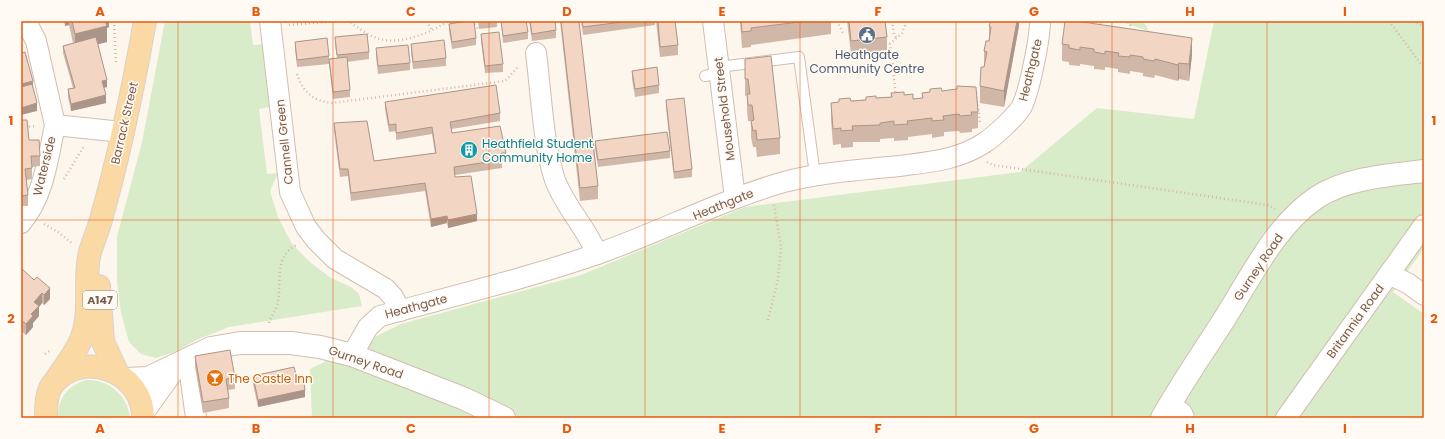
<svg xmlns="http://www.w3.org/2000/svg" width="1445" height="439" viewBox="0 0 1445 439" font-family="Poppins,sans-serif">
<style>
.green{fill:#d8ecc9}
.lines{fill:none;stroke-linecap:round;stroke-linejoin:round}
.service-casing{stroke:#d1beb0;stroke-width:12}
.minor-casing{stroke:#d1beb0;stroke-width:22}
.tertiary-casing{stroke:#d1beb0;stroke-width:24}
.primary-casing{stroke:#dad1cd;stroke-width:24}
.path{stroke:#d9b8a5;stroke-width:2.5;stroke-dasharray:1 3;stroke-linecap:butt}
.service{stroke:#fff;stroke-width:10}
.minor{stroke:#fff;stroke-width:20}
.tertiary{stroke:#fff;stroke-width:22}
.primary{stroke:#fbd9a5;stroke-width:22}
.wall{fill:#d1b7a8}
.shaded-wall{fill:#aa9588}
.building{fill:#f3d5c3;stroke:#aa9588}
.grid{fill:none;stroke:#e8590c;stroke-width:1;stroke-opacity:0.55}
.labels{text-anchor:middle;dominant-baseline:central;stroke-width:3;stroke-linejoin:round;paint-order:stroke}
.shield{fill:#fffaf3;stroke:#a28b7f;stroke-width:1}
.shield-label{font-size:11px;font-weight:bold;fill:#7a5c4d}
.service-label{font-size:12px;fill:#4e5e75;stroke:#fffaf3}
.street-label{font-size:12px;fill:#7a5c4d;stroke:#fffaf3}
.culture-label{font-size:12px;fill:#0d838f;stroke:#fffaf3;text-anchor:start}
.food-label{font-size:12px;fill:#c56008;stroke:#fffaf3;text-anchor:start}
.neatline{fill:none;stroke:#e8590c;stroke-width:1.5}
.grid-label{font-size:13px;text-anchor:middle;font-weight:bold;fill:#e8590c}
</style>
<rect width="100%" height="100%" fill="#fdf6ec"/>
<g class="green">
<path d="M165,21H250L253,45L263,44L270,107L259,109L267,174L278,173L270,191L278,217L292,244L311,263L331,278L351,287L359,294L362,306L229,327L196,340L178,351L156,358L141,354L129,342L121,313L117,281V237L142,142Z"/>
<path d="M1118,21H1143L1149,31Z"/>
<path d="M1214,21H1424V248L1393,292L1424,314V418H312L310,369L401,324L581,275L745,207L1020,172L1097,108L1194,119Z"/>
<path d="M86,380C109,379 128,396 130,418H58C58,398 67,386 86,380Z"/>
</g>
<g class="lines">
<defs>
<g id="service">
<path d="M719,67L799,57L815,175"/>
<path d="M705,76L720,73"/>
</g>
<g id="minor">
<path d="M26,21L36,41L55,125"/>
<path d="M270,21L290,192L306,227L316,240L335,259L386,289L393,297L400,311"/>
<path d="M713,21L735,198"/>
<path d="M536,53C541,91 543,144 555,180C565,207 586,227 597,254"/>
<path d="M21,223C44,196 48,158 55,125L122,132"/>
<path d="M1389,274L1409,284L1424,295"/>
<path d="M352,355L368,327L380,316C453,296 528,278 600,253C662,231 721,200 784,182C822,172 861,170 899,166C930,162 958,160 984,143C995,136 1014,118 1021,108C1029,94 1040,38 1040,21"/>
<path d="M190,374L196,418"/>
<path d="M1170,404L1182,413L1184,418"/>
<path d="M1286,418L1424,225"/>
</g>
<g id="tertiary">
<path d="M127,379L148,378L211,348L240,343H291L320,347L352,355L465,399L504,418"/>
<path d="M143,412L176,366"/>
<path d="M1162,418C1181,384 1204,351 1225,318C1251,277 1275,226 1316,198C1346,178 1389,175 1424,171"/>
</g>
<g id="primary">
<path d="M99,286L103,342L118,374"/>
<path d="M52,386C61,371 77,352 82,337C92,310 83,279 90,252C93,242 97,233 100,223C119,157 133,89 145,21"/>
<path d="M46,418C46,407 46,394 52,385C81,348 144,371 143,418"/>
</g>
</defs>
<use href="#service" class="service-casing"/>
<use href="#minor" class="minor-casing"/>
<use href="#tertiary" class="tertiary-casing"/>
<use href="#primary" class="primary-casing"/>
<g class="path">
<path d="M114,21L116,62"/>
<path d="M347,21C356,25 364,33 374,37C396,47 429,34 448,21"/>
<path d="M427,21L431,29"/>
<path d="M472,21L478,29"/>
<path d="M837,21L843,33"/>
<path d="M892,21L894,34L897,39"/>
<path d="M1097,21L1102,27"/>
<path d="M1130,21L1131,31"/>
<path d="M1389,21L1424,68"/>
<path d="M1413,21L1424,26"/>
<path d="M289,25L337,21"/>
<path d="M297,74C303,92 313,101 332,103L505,81L519,66"/>
<path d="M973,92H976L980,123"/>
<path d="M896,96L890,44L902,33L907,21"/>
<path d="M21,127L36,126"/>
<path d="M987,162L993,165L1268,205L1275,209"/>
<path d="M64,179L84,146"/>
<path d="M44,224L58,232L73,244"/>
<path d="M768,320L778,279L781,247L774,205"/>
<path d="M269,323C271,316 275,312 277,305C283,287 272,256 297,245"/>
<path d="M45,354L51,350"/>
<path d="M920,418H922"/>
</g>
<use href="#service" class="service"/>
<use href="#minor" class="minor"/>
<use href="#tertiary" class="tertiary"/>
<use href="#primary" class="primary"/>
</g>
<g class="wall">
<path d="M64,21H109V27L107,28V42L98,44L107,87L104,88L106,103L71,111L68,97V89L73,88L63,53V46L73,43L69,25L65,26Z"/>
<path d="M478,21H497V27L479,29Z"/>
<path d="M501,21H526L528,32V39L503,43Z"/>
<path d="M529,21H555L556,30V38L532,41Z"/>
<path d="M560,21H579L598,186V199L580,201Z"/>
<path d="M581,21H655V25L583,35Z"/>
<path d="M656,21H675L678,45V55L660,57Z"/>
<path d="M740,21H831V34L751,45V47L742,48Z"/>
<path d="M847,21H885L887,37V50L851,54Z"/>
<path d="M1019,21V26L1004,107L980,103V86L984,67V51L989,39V26Z"/>
<path d="M449,24L476,38V45L452,49L449,31Z"/>
<path d="M481,34L503,64V72L485,73L481,41Z"/>
<path d="M335,37L369,52V59L347,62L350,90V97L333,99L329,64L297,67L295,49V42L329,56V59L337,58L335,45Z"/>
<path d="M411,44L446,58V66L413,69L411,51Z"/>
<path d="M1062,44L1192,55L1189,81L1179,79L1178,81L1155,75L1154,78L1143,76V73L1130,71V74L1118,72V69L1105,67V70L1094,69V66L1080,64V66L1069,65V62L1062,61Z"/>
<path d="M376,48L410,63V70L378,74L376,56Z"/>
<path d="M745,59L780,138V154L757,157L756,147H753L751,137V121H748L747,110V95L745,96Z"/>
<path d="M632,71L659,85V93L635,97L632,79Z"/>
<path d="M930,89L942,91L978,112V128L972,129V132L960,133L959,131L944,132V136L932,138V134L908,137V140L894,141V138L880,139V142H853V147L841,148V144L833,145L831,120V103L839,102V99L851,101L891,97V93L904,95L913,99L922,98V93L930,92Z"/>
<path d="M666,100L692,169V177L674,179L666,108Z"/>
<path d="M385,102L500,113V121L452,129V133L506,153V161H502V168L455,175V177L477,221L448,228L447,223L431,227L425,191L351,201L348,176L340,177L334,131V123L374,161L435,153L432,134L396,140V131L389,132L385,109Z"/>
<path d="M21,120L29,140L40,156V166L32,167V179L26,180L28,195V206H21Z"/>
<path d="M595,141L670,151V158L598,167L595,149Z"/>
<path d="M21,268L50,299L44,305L42,303L39,307V316L33,323V327L26,335L21,331Z"/>
<path d="M195,356L235,378V389L228,390L229,398V408L203,413L195,367Z"/>
<path d="M253,376L297,378L305,397L258,407L253,384Z"/>
</g>
<g class="shaded-wall">
<path d="M65,21H69V25L65,26Z"/>
<path d="M103,21H109V27L107,28V42L75,50V34Z"/>
<path d="M1017,21H1019V26L1004,107V91Z"/>
<path d="M1192,38V55L1189,81V64Z"/>
<path d="M1179,63V79L1178,81V65Z"/>
<path d="M107,80V87L102,88V81Z"/>
<path d="M33,81V91L21,95V84Z"/>
<path d="M106,95V103L71,111V104Z"/>
<path d="M37,103V111L21,115V108Z"/>
<path d="M477,214V221L448,228V220Z"/>
<path d="M447,216V223L431,227V219Z"/>
<path d="M50,288V299L44,305V295Z"/>
<path d="M42,293V303L39,307V316L33,323V327L26,335V324L31,314L34,302Z"/>
<path d="M305,390V397L258,407V400Z"/>
</g>
<g class="building">
<path d="M72,21H105L107,26L75,34Z"/>
<path d="M467,21H474L476,38L452,42L449,24Z"/>
<path d="M501,21H526L528,32L503,36Z"/>
<path d="M530,21H555L556,30L532,34Z"/>
<path d="M561,21H579L598,186L580,188Z"/>
<path d="M582,21H630L583,27Z"/>
<path d="M658,21H675L678,45L660,47Z"/>
<path d="M741,21H807L751,28V31L742,32Z"/>
<path d="M849,21H885L887,37L851,41Z"/>
<path d="M991,21H1017L1004,91L980,86L981,67H984L987,52L984,51L986,41H989L991,27L989,26Z"/>
<path d="M1065,21H1076L1192,38L1189,64L1179,63L1178,65L1155,59L1154,61L1143,59V57L1130,55V57L1118,56L1119,53L1105,51V54L1094,52V49L1080,47V50L1069,48V45L1062,44Z"/>
<path d="M499,32L503,64L485,66L481,34Z"/>
<path d="M367,34L369,52L337,55L335,37Z"/>
<path d="M96,37L107,80L102,81L106,95L71,104L68,89L75,88L63,46Z"/>
<path d="M327,38L329,56L297,60L295,42Z"/>
<path d="M444,40L446,58L413,62L411,44Z"/>
<path d="M408,45L410,63L378,66L376,48Z"/>
<path d="M21,51L22,53L25,52L33,81L21,84Z"/>
<path d="M771,56L780,138L757,140L756,130L753,131L751,121L754,120L752,105H748L747,94H750L748,79H745V59Z"/>
<path d="M347,57L350,90L333,92L329,59Z"/>
<path d="M657,67L659,85L635,89L632,71Z"/>
<path d="M32,84L37,103L21,108V87Z"/>
<path d="M496,85L500,113L450,122L452,133L500,126L506,153H501L502,160L454,167L455,177L471,176L477,214L448,220L447,216L431,219L425,183L351,193L348,169H340L334,123L367,121L374,161L436,153L432,127L396,133V124L389,125L385,102Z"/>
<path d="M957,86L976,87L978,112H971L972,115L960,116L959,114L943,116L944,120L932,121V118L907,121L908,124L894,125V121L880,123V125L852,126L853,130L841,131V128L833,129L831,103L839,102V99L850,98L851,101L866,100V97L876,96V98L892,97L891,93L904,92V95L913,94V99L923,98L922,93L930,92V89L941,88L942,91L957,89Z"/>
<path d="M684,98L692,169L674,172L666,100Z"/>
<path d="M21,120H27L29,140H39L40,156H31L32,168L25,169L28,195L21,196Z"/>
<path d="M667,132L670,151L598,160L595,141Z"/>
<path d="M21,268L34,280L37,277L50,288L44,295L42,293L34,302L39,306L31,314L33,316L26,324L21,320Z"/>
<path d="M230,350L235,378L226,379L229,398L203,402L195,356Z"/>
<path d="M294,367L297,378L303,377L305,390L258,400L253,376Z"/>
</g>
<path class="grid" d="M178,21V418M333,21V418M489,21V418M645,21V418M800,21V418M956,21V418M1112,21V418M1267,21V418M21,220H1424"/>
<defs>
<symbol id="civic-disc" viewBox="-11 -11 22 22"><circle r="9.5" fill="#5c6f8a" stroke="#fffaf3"/><path d="M-.6-6.5H3V-4.5H.6V-3L4-1V1h2V6H-6V1h2V-1L-.6-3ZM-1.2 2.5V6h2.4V2.5Z" fill="#fff"/></symbol>
<symbol id="building-disc" viewBox="-11 -11 22 22"><circle r="9.5" fill="#0f9aa8" stroke="#fffaf3"/><path d="M-4-6H4V6H1V3H-1V6H-4ZM-2.5-4.3h1.7v1.8h-1.7ZM.8-4.3h1.7v1.8H.8ZM-2.5-1h1.7V.8h-1.7ZM.8-1h1.7V.8H.8Z" fill="#fff"/></symbol>
<symbol id="bar-disc" viewBox="-11 -11 22 22"><circle r="9.5" fill="#e8710a" stroke="#fffaf3"/><path d="M-6-5H6L.8 .8V4.5H3.5V6h-7V4.5H-.8V.8Z" fill="#fff"/></symbol>
</defs>
<g fill-rule="evenodd">
<use href="#civic-disc" x="857" y="25" width="20" height="20"/>
<use href="#building-disc" x="459" y="140" width="20" height="20"/>
<use href="#bar-disc" x="205" y="368" width="20" height="20"/>
</g>
<g class="labels">
<rect class="shield" x="83" y="291" width="34" height="18" rx="3"/>
<g class="shield-label">
<text x="100" y="300">A147</text>
</g>
<g class="service-label">
<text x="867" y="54">Heathgate<tspan x="867" dy="14">Community Centre</tspan></text>
</g>
<g class="street-label">
<text transform="translate(1030 70) rotate(-76)">Heathgate</text>
<text transform="translate(724 109) rotate(-97)">Mousehold Street</text>
<text transform="translate(124 123) rotate(-77)">Barrack Street</text>
<text transform="translate(284 142) rotate(-96)">Cannell Green</text>
<text transform="translate(44 166) rotate(-76)">Waterside</text>
<text transform="translate(723 204) rotate(-22)">Heathgate</text>
<text transform="translate(1258 267) rotate(-56)">Gurney Road</text>
<text transform="translate(416 306) rotate(-15)">Heathgate</text>
<text transform="translate(1355 321) rotate(-54)">Britannia Road</text>
<text transform="translate(366 362) rotate(19)">Gurney Road</text>
</g>
<g class="culture-label">
<text x="482" y="143">Heathfield Student<tspan x="482" dy="14">Community Home</tspan></text>
</g>
<g class="food-label">
<text x="228" y="378">The Castle Inn</text>
</g>
</g>
<rect width="1445" height="439" fill="none" stroke="#fffaf3" stroke-width="44"/>
<rect x="22" y="22" width="1401" height="395" class="neatline"/>
<g class="grid-label">
<text x="100" y="16">A</text>
<text x="256" y="16">B</text>
<text x="411" y="16">C</text>
<text x="567" y="16">D</text>
<text x="722" y="16">E</text>
<text x="878" y="16">F</text>
<text x="1034" y="16">G</text>
<text x="1190" y="16">H</text>
<text x="1345" y="16">I</text>
<text x="11" y="125">1</text>
<text x="1434" y="125">1</text>
<text x="11" y="323">2</text>
<text x="1434" y="323">2</text>
<text x="100" y="433">A</text>
<text x="256" y="433">B</text>
<text x="411" y="433">C</text>
<text x="567" y="433">D</text>
<text x="722" y="433">E</text>
<text x="878" y="433">F</text>
<text x="1034" y="433">G</text>
<text x="1190" y="433">H</text>
<text x="1345" y="433">I</text>
</g>
</svg>
